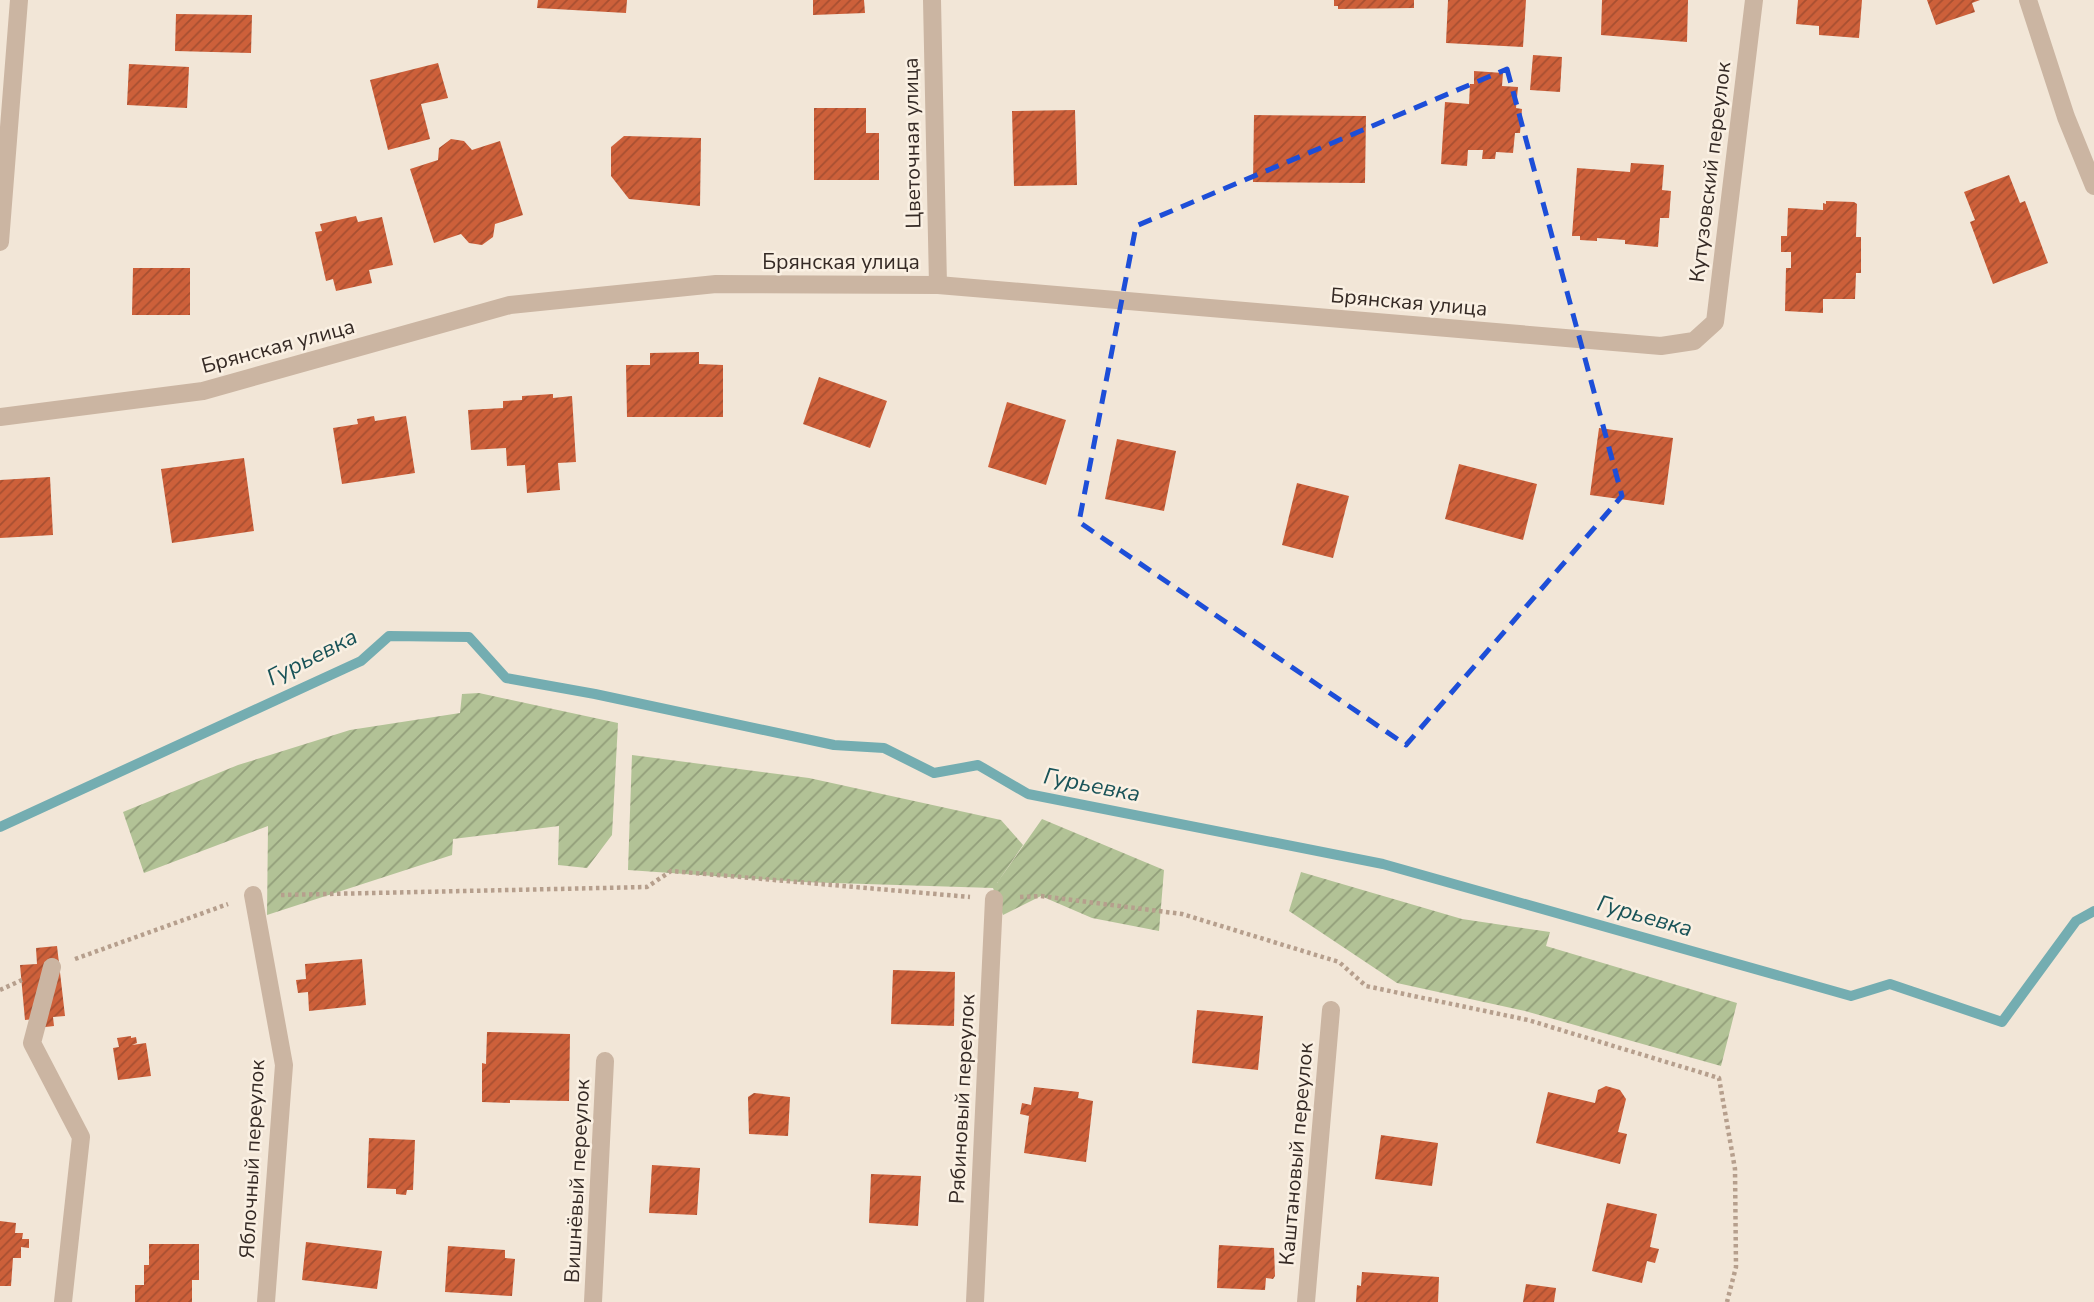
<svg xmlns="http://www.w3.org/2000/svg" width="2094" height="1302" viewBox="0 0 2094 1302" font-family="'Nunito Sans',sans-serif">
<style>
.garden{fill:url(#garden-furrows)}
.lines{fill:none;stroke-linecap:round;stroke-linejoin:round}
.stream{stroke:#74adb1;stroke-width:10}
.building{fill:url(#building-hatch)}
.path{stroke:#b69f8d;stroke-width:4.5;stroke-dasharray:3.5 3.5;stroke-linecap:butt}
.street{stroke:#cbb5a2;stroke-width:18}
.marked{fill:none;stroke:#1d4ed8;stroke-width:5;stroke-dasharray:14 9;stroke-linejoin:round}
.labels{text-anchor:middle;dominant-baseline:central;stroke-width:5;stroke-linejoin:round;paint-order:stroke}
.street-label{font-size:21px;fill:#352a25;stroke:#faf0e3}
.water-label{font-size:23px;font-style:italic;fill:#195358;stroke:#faf0e3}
</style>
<defs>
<pattern id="garden-furrows" width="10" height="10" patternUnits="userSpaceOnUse" patternTransform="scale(1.75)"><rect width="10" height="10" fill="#b2c296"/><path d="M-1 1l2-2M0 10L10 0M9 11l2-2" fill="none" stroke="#929e7a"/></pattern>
<pattern id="building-hatch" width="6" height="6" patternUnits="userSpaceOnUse" patternTransform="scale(1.75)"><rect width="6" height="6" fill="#cd603a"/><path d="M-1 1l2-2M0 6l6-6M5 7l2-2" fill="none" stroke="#a74f31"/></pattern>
</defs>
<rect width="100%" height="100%" fill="#f2e6d7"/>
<g class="garden">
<path d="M479,693L618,723L612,835L587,868L558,865L559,826L453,839L452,855L267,915L268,826L144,873L123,812L238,765L350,730L460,713L462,694Z"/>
<path d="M632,755L809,778L1001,820L1023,845L997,883L1042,819L1164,870L1159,931L1092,918L1041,896L1003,915L993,888L802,882L628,870Z"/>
<path d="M1301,872L1462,919L1550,932L1546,946L1737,1003L1721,1066L1525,1011L1397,983L1289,911Z"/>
</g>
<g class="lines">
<path class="stream" d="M0,827L361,661L389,636L469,637L506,678L595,694L834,745L884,748L934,773L978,765L1028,794L1383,864L1851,996L1890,984L2002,1022L2076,921L2094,911"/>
</g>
<g class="building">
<path d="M538,0H627L626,13L537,8Z"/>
<path d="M813,0H864L865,13L813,15Z"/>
<path d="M1334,0H1414V8L1338,9V6H1334Z"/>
<path d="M1448,0H1526L1523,47L1446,43Z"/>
<path d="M1602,0H1688L1687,42L1601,35Z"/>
<path d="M1798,0H1862L1859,38L1819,35V26L1796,24Z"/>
<path d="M1927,0H1980L1972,3L1975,12L1936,25Z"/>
<path d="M176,14L252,15L251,53L175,51Z"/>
<path d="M1533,55L1562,57L1560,92L1530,90Z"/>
<path d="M438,63L448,98L421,104L430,139L388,150L370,80Z"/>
<path d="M129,64L189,67L187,108L127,105Z"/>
<path d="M1474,71L1503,73L1502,86L1518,87L1516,108L1522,109L1520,133H1515L1513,153L1496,152L1495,159H1482L1483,150H1468L1467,166L1441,164L1445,102L1469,104L1470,84H1474Z"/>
<path d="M814,108H866V133H879V180H814Z"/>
<path d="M1075,110L1077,185L1014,186L1012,111Z"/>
<path d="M1254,115L1366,116L1365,183L1253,182Z"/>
<path d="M624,136L701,138L700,206L629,199L611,176V147Z"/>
<path d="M451,139L464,141L472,150L500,141L523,215L495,224L493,237L482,245L469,243L461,234L434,243L410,169L438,160L439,148Z"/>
<path d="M1631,163L1664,165L1662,190L1671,191L1669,218H1660L1658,247L1625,244V240L1597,238V241L1580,240V236H1572L1577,168L1630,172Z"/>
<path d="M2009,175L2020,203L2025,201L2048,263L1993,284L1970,222L1975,220L1964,192Z"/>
<path d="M1826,201L1854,202L1857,204L1856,237H1861V273H1856L1855,299H1823V313L1785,311L1786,268H1791V252H1781V236H1787L1788,208L1823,210V203L1826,204Z"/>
<path d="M356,216L358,222L382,217L393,265L369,270L372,283L336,291L333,279L326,281L315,232L322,231L320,224Z"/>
<path d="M133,268H190V315H132Z"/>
<path d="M699,352V364L723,365V417H627L626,365H650V353Z"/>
<path d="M819,377L887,401L870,448L803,424Z"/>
<path d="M553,394V398L572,396L576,462L558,463L560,490L527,493L525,465L507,466L506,448L471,450L468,410L503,408V401L522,400V396Z"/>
<path d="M1007,402L1066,420L1046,485L988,467Z"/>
<path d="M374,416L375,421L406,416L415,473L342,484L333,428L358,424L357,419Z"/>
<path d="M1599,428L1673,438L1664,505L1590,495Z"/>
<path d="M1117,439L1176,451L1164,511L1105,499Z"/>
<path d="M244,458L254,531L172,543L161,469Z"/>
<path d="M1459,464L1537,484L1523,540L1445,519Z"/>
<path d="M50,477L53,535L0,538V480Z"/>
<path d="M1297,483L1349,496L1333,558L1282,545Z"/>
<path d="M57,946L65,1016L53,1017L54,1026L37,1028L34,1019L25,1020L20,965L37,964L36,948Z"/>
<path d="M362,959L366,1005L309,1011L308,992L298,993L296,980L306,979L305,964Z"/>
<path d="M893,970L955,972L954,1026L891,1024Z"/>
<path d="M1197,1010L1263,1016L1258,1070L1192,1063Z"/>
<path d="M487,1032L570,1034L569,1101L510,1100V1103L482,1102V1063L486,1064Z"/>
<path d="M131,1036V1038L136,1037L137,1043L132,1045L146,1043L151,1076L118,1080L113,1048L119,1047L117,1038Z"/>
<path d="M1606,1086L1620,1090L1626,1099L1618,1132L1627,1134L1620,1164L1536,1143L1548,1092L1595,1103L1598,1090Z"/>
<path d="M1034,1087L1079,1092L1078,1098L1093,1101L1086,1162L1024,1153L1029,1116L1020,1114L1022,1103L1031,1105Z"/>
<path d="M754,1093L790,1097L788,1136L749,1134L748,1097Z"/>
<path d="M1381,1135L1438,1143L1432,1186L1375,1179Z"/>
<path d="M369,1138L415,1140L413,1190H407L406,1195L396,1194V1189L367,1188Z"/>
<path d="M652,1165L700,1168L697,1215L649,1213Z"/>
<path d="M871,1174L921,1176L918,1226L869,1223Z"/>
<path d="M1607,1203L1657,1214L1650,1247L1659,1249L1655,1263L1647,1261L1642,1283L1592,1271Z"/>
<path d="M0,1221L16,1223L15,1233H23L22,1239H29V1248L21,1247V1258H13L11,1286H0Z"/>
<path d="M306,1242L382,1251L377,1289L302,1280Z"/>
<path d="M149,1244H199V1280H192V1302H135V1285H144V1265H149Z"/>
<path d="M1219,1245L1274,1248L1275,1276L1273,1279L1266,1278L1265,1290L1217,1288Z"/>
<path d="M448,1246L505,1250V1258L515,1259L512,1296L445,1292Z"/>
<path d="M1362,1272L1439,1277L1438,1302H1356L1357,1285L1361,1286Z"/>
<path d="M1526,1284L1556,1288L1554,1302H1523Z"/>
</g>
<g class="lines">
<g class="path">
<path d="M281,895L647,887L671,871L970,897"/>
<path d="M1020,897L1041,896L1182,914L1339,962L1366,986L1528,1020L1719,1078L1735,1169L1736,1267L1727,1302"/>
<path d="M75,959L228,904"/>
<path d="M0,990L22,980"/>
</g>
<g class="street">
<path d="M932,0L938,285"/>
<path d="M2028,0L2066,117L2094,186"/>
<path d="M0,242L19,0"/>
<path d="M0,417L203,391L510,305L716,284L938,285L1661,346L1694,341L1715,322L1754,0"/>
<path d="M253,895L284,1065L266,1302"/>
<path d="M52,967L32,1043L81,1137L63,1302"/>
<path d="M593,1302L605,1061"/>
<path d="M975,1302L994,899"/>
<path d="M1306,1302L1331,1010"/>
</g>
</g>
<path class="marked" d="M1507,69L1622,496L1406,745L1079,522L1136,226Z"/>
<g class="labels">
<g class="street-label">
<text transform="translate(912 143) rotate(-91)">Цветочная улица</text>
<text transform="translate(1710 172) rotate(-83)">Кутузовский переулок</text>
<text x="841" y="262">Брянская улица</text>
<text transform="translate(1409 302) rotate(5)">Брянская улица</text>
<text transform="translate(278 346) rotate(-15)">Брянская улица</text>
<text transform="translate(962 1099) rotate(-87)">Рябиновый переулок</text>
<text transform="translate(1296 1154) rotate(-85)">Каштановый переулок</text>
<text transform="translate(252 1159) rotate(-87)">Яблочный переулок</text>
<text transform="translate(577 1181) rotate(-87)">Вишнёвый переулок</text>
</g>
<g class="water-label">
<text transform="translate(312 657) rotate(-27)">Гурьевка</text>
<text transform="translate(1092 785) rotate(11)">Гурьевка</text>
<text transform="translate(1645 916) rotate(16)">Гурьевка</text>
</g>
</g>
</svg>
